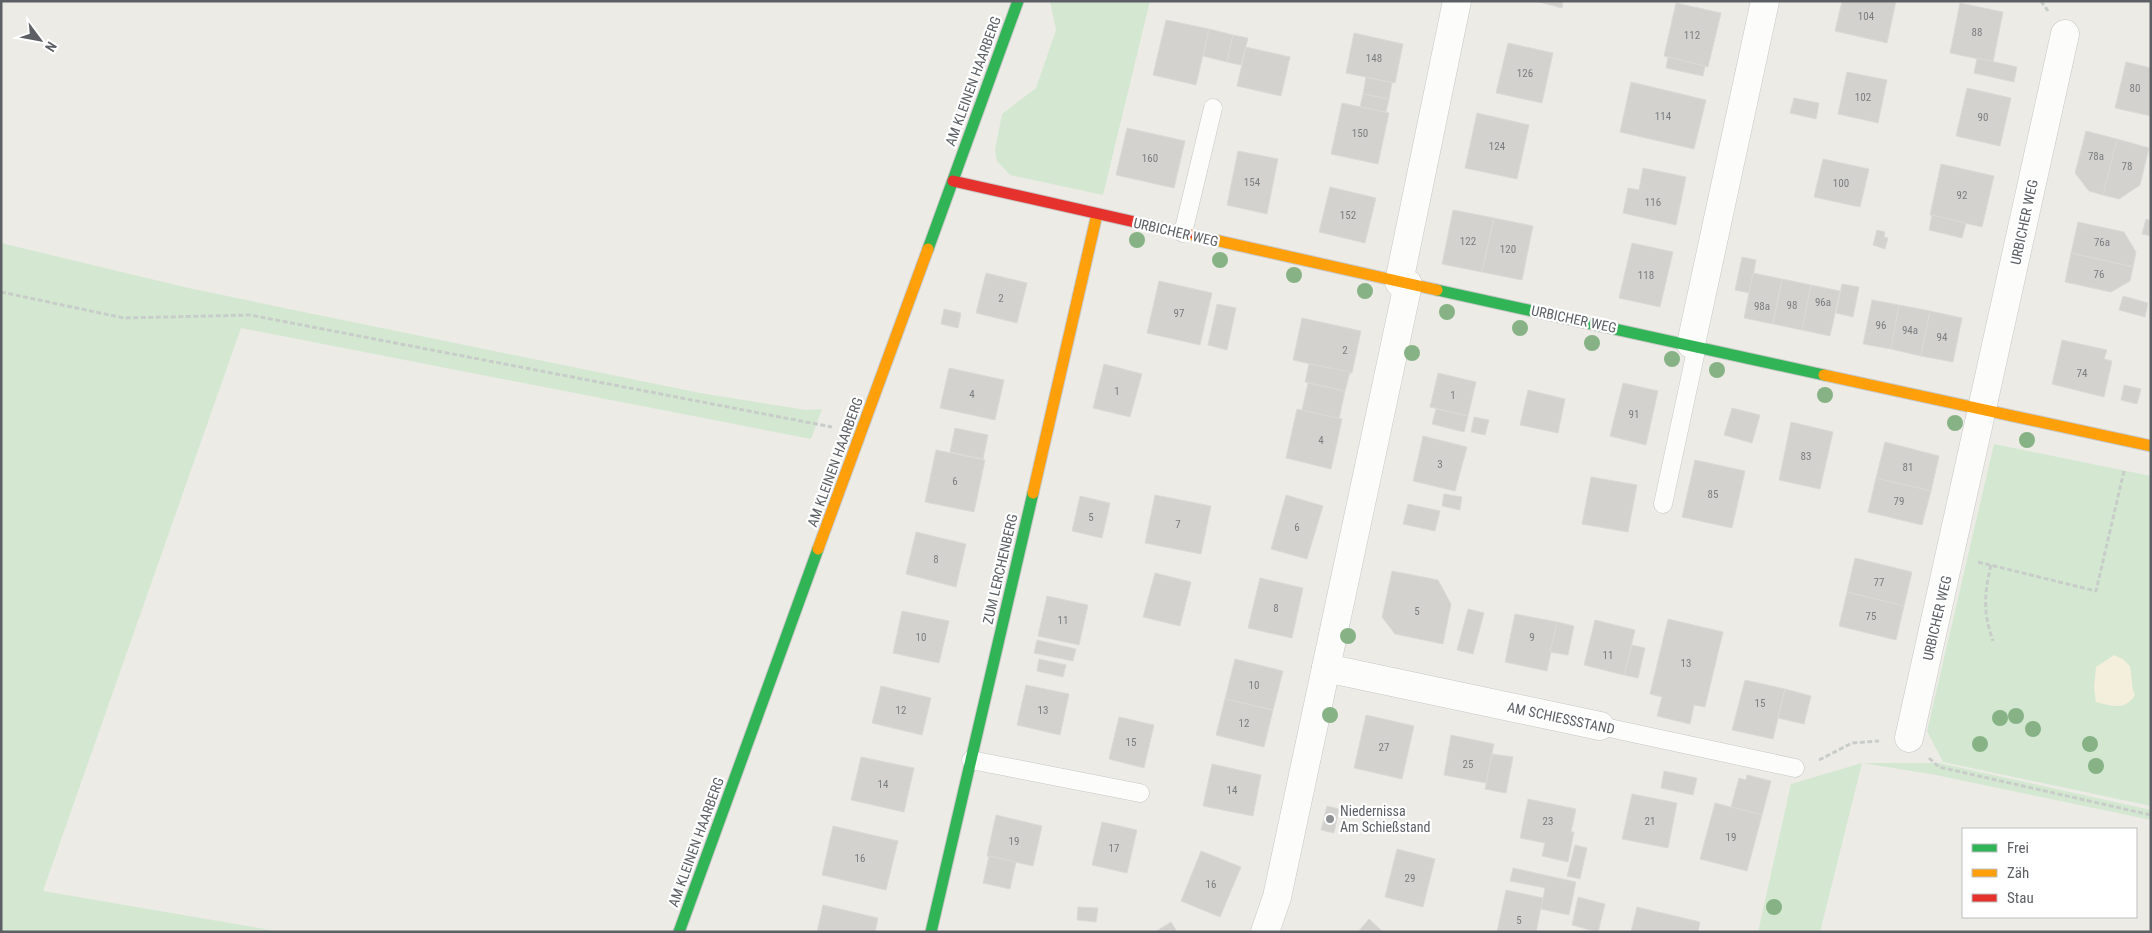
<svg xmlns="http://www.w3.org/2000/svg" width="2152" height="933" viewBox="0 0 2152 933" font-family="'Roboto Condensed',sans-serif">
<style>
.green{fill:#d4e8d1}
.sand{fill:#f4eedc}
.building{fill:#d3d2cf;stroke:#dbdad6}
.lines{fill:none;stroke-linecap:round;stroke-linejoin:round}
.lane-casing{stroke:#c7c7c7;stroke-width:19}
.street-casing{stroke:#c7c7c7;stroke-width:29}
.fast-casing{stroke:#c7c7c7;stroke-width:13}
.slow-casing{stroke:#c7c7c7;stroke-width:13}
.jam-casing{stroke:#c7c7c7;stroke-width:13}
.path{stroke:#c8cdca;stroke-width:3;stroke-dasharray:5 2.5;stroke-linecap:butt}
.lane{stroke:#fcfcfb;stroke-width:18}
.street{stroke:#fcfcfb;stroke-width:28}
.fast{stroke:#30b455;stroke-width:11}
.slow{stroke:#ff9f0a;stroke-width:11}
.jam{stroke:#e5322d;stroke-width:11}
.tree{fill:#87b286}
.poi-dot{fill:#8e9192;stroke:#fff;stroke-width:2}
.labels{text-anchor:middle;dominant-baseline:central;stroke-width:4.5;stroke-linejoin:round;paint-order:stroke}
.number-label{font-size:11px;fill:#7b7e80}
.street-label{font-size:14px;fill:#5c6064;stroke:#fff}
.poi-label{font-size:14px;fill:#5c6064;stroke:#fff;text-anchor:start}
</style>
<rect width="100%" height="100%" fill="#ecebe6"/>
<g class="green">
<path d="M1050,1H1150L1103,195L1010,175L997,161L995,150L1002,114L1036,88L1056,30Z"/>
<path d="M1,243L184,287L284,308L700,393L806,410L822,409L811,439L241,328L43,891L282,932H1Z"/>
<path d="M1994,444L2151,476V806L1943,762L1927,731Z"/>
<path d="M1862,763L1820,932H1758L1791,784L1862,763H1939L2151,810V820L1936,775Z"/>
</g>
<path class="sand" d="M2114,655L2123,659L2130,666L2133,691L2135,695C2125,711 2112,706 2096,702L2094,688L2096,667Z"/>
<g class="building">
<path d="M1535,1H1563L1562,8Z"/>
<path d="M1842,1H1896L1887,43L1835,31Z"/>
<path d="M1676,3L1721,13L1708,67L1664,56Z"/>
<path d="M1960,3L2003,12L1993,62L1950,53Z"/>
<path d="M1166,20L1209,29L1196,85L1153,75Z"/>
<path d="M1209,29L1233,35L1227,62L1203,56Z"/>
<path d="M1354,33L1403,44L1395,83L1346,73Z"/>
<path d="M1233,35L1248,38L1241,65L1227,62Z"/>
<path d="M1508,43L1553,53L1542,103L1496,93Z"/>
<path d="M1246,47L1290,57L1281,96L1237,86Z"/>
<path d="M1668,57L1705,66L1703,76L1666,68Z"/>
<path d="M1977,58L2017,67L2014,82L1974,73Z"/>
<path d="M2126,62L2151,68V116L2115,108Z"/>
<path d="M1847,72L1887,80L1878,123L1838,114Z"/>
<path d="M1366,77L1392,83L1389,99L1363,94Z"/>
<path d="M1631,82L1706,100L1694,149L1620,132Z"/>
<path d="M1967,88L2011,98L2000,146L1956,136Z"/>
<path d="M1363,94L1389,99L1386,112L1360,107Z"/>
<path d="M1794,98L1819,103L1816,119L1790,113Z"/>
<path d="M1342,103L1389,113L1378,164L1331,154Z"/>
<path d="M1477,113L1529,125L1517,179L1465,168Z"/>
<path d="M1127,128L1185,141L1174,188L1116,175Z"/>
<path d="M2086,131L2117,139L2103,195L2089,191L2075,173Z"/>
<path d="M2117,139L2149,148L2140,185L2119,199L2103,195Z"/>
<path d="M1238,151L1278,159L1267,214L1227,205Z"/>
<path d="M1823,159L1869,169L1860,207L1814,197Z"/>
<path d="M1941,164L1994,176L1982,227L1930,215Z"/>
<path d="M1643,168L1686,177L1676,225L1623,213L1628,188L1639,190Z"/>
<path d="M1330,187L1376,198L1365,243L1319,232Z"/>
<path d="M1453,210L1494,218L1482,272L1442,264Z"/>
<path d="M1932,215L1966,223L1962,238L1929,230Z"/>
<path d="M1494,218L1533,226L1522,280L1482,272Z"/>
<path d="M2146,219L2151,221V236L2142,234Z"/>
<path d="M2078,222L2124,232L2136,252L2133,267L2071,253Z"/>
<path d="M1877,230L1885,232L1884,237L1888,238L1885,249L1873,245Z"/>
<path d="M1632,243L1673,252L1660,307L1619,298Z"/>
<path d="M2071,253L2133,267L2130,281L2111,292L2065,282Z"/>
<path d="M1742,257L1756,260L1750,293L1735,290Z"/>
<path d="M986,273L1027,283L1017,323L976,313Z"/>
<path d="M1753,273L1782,279L1773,324L1744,318Z"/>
<path d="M1782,279L1811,285L1802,330L1773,324Z"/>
<path d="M1159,281L1212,293L1200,345L1147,333Z"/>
<path d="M1842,284L1859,287L1853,317L1836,313Z"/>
<path d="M1811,285L1840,291L1830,336L1802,330Z"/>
<path d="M2123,296L2148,303L2145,317L2119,310Z"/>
<path d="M1872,300L1899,305L1891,349L1863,344Z"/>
<path d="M1217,304L1236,308L1227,350L1208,345Z"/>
<path d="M1899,305L1930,311L1921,356L1891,349Z"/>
<path d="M944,309L961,313L958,328L941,324Z"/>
<path d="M1930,311L1962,318L1953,362L1921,356Z"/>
<path d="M1302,318L1361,331L1352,373L1293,360Z"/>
<path d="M2062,340L2107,350L2104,359L2112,361L2104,397L2052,384Z"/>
<path d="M1104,364L1142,374L1130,417L1093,408Z"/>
<path d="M1309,364L1350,372L1345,391L1305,382Z"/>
<path d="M949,368L1004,380L995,420L940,408Z"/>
<path d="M1438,373L1476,382L1468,416L1430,407Z"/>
<path d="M1308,383L1345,391L1339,419L1302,410Z"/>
<path d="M1623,383L1658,391L1646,445L1610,436Z"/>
<path d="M2124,385L2141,389L2137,404L2121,400Z"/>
<path d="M1528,390L1565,399L1558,433L1520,425Z"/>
<path d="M1732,408L1760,415L1752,443L1724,435Z"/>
<path d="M1297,409L1342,419L1331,469L1286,458Z"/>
<path d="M1436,409L1468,416L1464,432L1432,424Z"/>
<path d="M1474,417L1489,420L1485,435L1471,432Z"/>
<path d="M1791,422L1833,432L1820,489L1779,480Z"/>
<path d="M955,428L988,435L983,459L950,452Z"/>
<path d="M1423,436L1467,447L1455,491L1413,481Z"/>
<path d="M1885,442L1939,456L1931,491L1876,478Z"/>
<path d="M936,450L985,460L974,512L925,502Z"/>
<path d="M1695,460L1745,471L1732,528L1682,517Z"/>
<path d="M1591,477L1637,485L1628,532L1582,524Z"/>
<path d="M1876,478L1931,491L1922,525L1868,512Z"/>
<path d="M1444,494L1462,497L1460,510L1442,506Z"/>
<path d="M1155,495L1211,506L1201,554L1145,543Z"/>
<path d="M1286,495L1323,506L1307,559L1271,549Z"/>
<path d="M1080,496L1110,503L1102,538L1072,531Z"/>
<path d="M1408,504L1440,511L1435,531L1403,524Z"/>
<path d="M916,532L966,544L956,587L906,574Z"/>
<path d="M1855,558L1912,572L1904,606L1847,592Z"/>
<path d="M1392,571L1438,580L1451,604L1443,644L1395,634L1382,617Z"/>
<path d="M1155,573L1191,582L1180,626L1143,617Z"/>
<path d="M1260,578L1303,588L1292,638L1248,628Z"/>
<path d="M1847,592L1904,606L1896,640L1839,626Z"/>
<path d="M1047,596L1088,605L1079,645L1038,636Z"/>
<path d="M1468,609L1484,613L1473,654L1457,650Z"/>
<path d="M902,611L949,621L939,663L893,653Z"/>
<path d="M1515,614L1557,622L1547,671L1505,662Z"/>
<path d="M1668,619L1723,632L1705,707L1694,705L1690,724L1657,716L1662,697L1650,694Z"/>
<path d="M1595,620L1635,630L1624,675L1584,665Z"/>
<path d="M1557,622L1574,626L1568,655L1550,652Z"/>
<path d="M1037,640L1076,649L1073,661L1034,653Z"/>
<path d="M1632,645L1645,648L1638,678L1624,675Z"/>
<path d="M1039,659L1066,665L1063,677L1037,671Z"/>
<path d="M1235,659L1283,671L1273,710L1225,699Z"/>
<path d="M1745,680L1785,689L1773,739L1732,730Z"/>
<path d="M1026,685L1069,694L1060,735L1017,725Z"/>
<path d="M881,686L931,698L922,735L872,723Z"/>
<path d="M1785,689L1811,696L1804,724L1778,718Z"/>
<path d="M1225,699L1273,710L1264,747L1216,735Z"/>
<path d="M1366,715L1414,726L1402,779L1354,768Z"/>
<path d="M1119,717L1154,725L1144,768L1109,759Z"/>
<path d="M1451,735L1494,744L1486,783L1444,775Z"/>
<path d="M1492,754L1513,757L1506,793L1485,789Z"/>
<path d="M861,757L914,768L904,812L851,800Z"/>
<path d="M1212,764L1261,775L1253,816L1203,806Z"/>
<path d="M1664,771L1697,778L1693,795L1661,788Z"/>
<path d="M1747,775L1771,781L1762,815L1731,807L1739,778L1746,780Z"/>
<path d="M1632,794L1677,803L1668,848L1622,839Z"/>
<path d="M1528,799L1576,809L1571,832H1574L1568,862L1542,856L1545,843L1520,838Z"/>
<path d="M1715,803L1762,815L1747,871L1700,859Z"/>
<path d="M1327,806L1339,809L1334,833L1321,830Z"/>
<path d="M996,815L1042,826L1033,866L987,856Z"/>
<path d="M1102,822L1137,830L1127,873L1092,865Z"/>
<path d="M833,826L898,841L886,890L822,875Z"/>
<path d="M1575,845L1587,848L1580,879L1567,876Z"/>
<path d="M1397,849L1435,859L1423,907L1385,897Z"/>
<path d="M1201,851L1241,867L1220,917L1181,901Z"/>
<path d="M989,856L1016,862L1010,889L983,883Z"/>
<path d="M1513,868L1576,882L1569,915L1541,909L1545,888L1510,881Z"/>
<path d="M1506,890L1543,898L1536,932H1497Z"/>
<path d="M1578,897L1605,904L1598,932L1572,925Z"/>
<path d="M823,905L878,918L875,932H817Z"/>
<path d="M1078,907L1098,908L1096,922L1077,920Z"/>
<path d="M1637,907L1700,922L1698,932H1631Z"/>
<path d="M1369,919L1383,932H1358Z"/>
<path d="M1171,922L1177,932H1155Z"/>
</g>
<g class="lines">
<defs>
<g id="lane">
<path d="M1183,233L1213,108"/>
<path d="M1663,504L1697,346"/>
<path d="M1600,726L1795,768"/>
<path d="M971,760L1140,793"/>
</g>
<g id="street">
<path d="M1399,282L1457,1"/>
<path d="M1691,344L1765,1"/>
<path d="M1326,668L1600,726"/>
<path d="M1909,738L2065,34"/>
<path d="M1265,932L1277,897L1408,284"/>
</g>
<g id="fast">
<path d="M928,249L1018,1"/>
<path d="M1437,290L1824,375"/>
<path d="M679,932L818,549"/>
<path d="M931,932L1033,493"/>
</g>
<g id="slow">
<path d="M1188,234L1437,290"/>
<path d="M1824,375L2151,446"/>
<path d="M1033,493L1097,214"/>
<path d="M818,549L928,249"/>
</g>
<path id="jam" d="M953,181L1188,234"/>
</defs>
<use href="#lane" class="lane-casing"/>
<use href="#street" class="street-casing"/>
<use href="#fast" class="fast-casing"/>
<use href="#slow" class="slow-casing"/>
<use href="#jam" class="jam-casing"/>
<g class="path">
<path d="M2041,1L2048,11"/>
<path d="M1,292L124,318L250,315L832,427"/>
<path d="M1978,562L2096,591L2124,471"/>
<path d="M1991,565C1984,595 1983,612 1993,641"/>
<path d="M1929,758L1939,767L2151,815"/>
<path d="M1819,760L1852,743L1879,741"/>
</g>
<use href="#lane" class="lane"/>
<use href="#street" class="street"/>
<use href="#fast" class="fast"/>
<use href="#slow" class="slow"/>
<use href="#jam" class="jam"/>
</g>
<g class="tree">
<circle cx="1137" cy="240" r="8"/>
<circle cx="1220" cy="260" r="8"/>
<circle cx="1294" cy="275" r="8"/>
<circle cx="1365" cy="291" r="8"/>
<circle cx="1447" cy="312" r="8"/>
<circle cx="1520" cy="328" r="8"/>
<circle cx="1592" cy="343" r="8"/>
<circle cx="1412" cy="353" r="8"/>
<circle cx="1672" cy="359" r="8"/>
<circle cx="1717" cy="370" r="8"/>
<circle cx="1825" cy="395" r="8"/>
<circle cx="1955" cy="423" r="8"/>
<circle cx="2027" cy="440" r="8"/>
<circle cx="1348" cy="636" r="8"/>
<circle cx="1330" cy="715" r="8"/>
<circle cx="2016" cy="716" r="8"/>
<circle cx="2000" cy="718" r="8"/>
<circle cx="2033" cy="729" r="8"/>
<circle cx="1980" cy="744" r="8"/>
<circle cx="2090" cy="744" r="8"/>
<circle cx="2096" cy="766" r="8"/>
<circle cx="1774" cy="907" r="8"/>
</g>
<circle class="poi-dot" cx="1330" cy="819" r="5"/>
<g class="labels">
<g class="number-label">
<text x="1866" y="16">104</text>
<text x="1977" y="32">88</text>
<text x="1692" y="35">112</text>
<text x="1374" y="58">148</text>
<text x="1525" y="73">126</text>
<text x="2135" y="88">80</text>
<text x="1863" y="97">102</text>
<text x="1663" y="116">114</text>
<text x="1983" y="117">90</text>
<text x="1360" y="133">150</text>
<text x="1497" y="146">124</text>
<text x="2096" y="156">78a</text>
<text x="1150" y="158">160</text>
<text x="2127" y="166">78</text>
<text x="1252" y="182">154</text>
<text x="1841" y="183">100</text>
<text x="1962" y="195">92</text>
<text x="1653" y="202">116</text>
<text x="1348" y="215">152</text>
<text x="1468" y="241">122</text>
<text x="2102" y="242">76a</text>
<text x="1508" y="249">120</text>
<text x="2099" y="274">76</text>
<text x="1646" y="275">118</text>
<text x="1001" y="298">2</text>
<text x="1823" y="302">96a</text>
<text x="1792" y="305">98</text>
<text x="1762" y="306">98a</text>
<text x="1179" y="313">97</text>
<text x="1881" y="325">96</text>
<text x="1910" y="330">94a</text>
<text x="1942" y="337">94</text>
<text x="1345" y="350">2</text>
<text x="2082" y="373">74</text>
<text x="1117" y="391">1</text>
<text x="972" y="394">4</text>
<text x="1453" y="395">1</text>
<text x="1634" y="414">91</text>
<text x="1321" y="440">4</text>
<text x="1806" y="456">83</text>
<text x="1440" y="464">3</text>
<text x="1908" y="467">81</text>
<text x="955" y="481">6</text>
<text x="1713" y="494">85</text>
<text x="1899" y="501">79</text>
<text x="1091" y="517">5</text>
<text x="1178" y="524">7</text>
<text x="1297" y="527">6</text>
<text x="936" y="559">8</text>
<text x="1879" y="582">77</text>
<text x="1276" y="608">8</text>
<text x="1417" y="611">5</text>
<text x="1871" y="616">75</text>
<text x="1063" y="620">11</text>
<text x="921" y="637">10</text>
<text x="1532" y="637">9</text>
<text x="1608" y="655">11</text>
<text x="1686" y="663">13</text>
<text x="1254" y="685">10</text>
<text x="1760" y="703">15</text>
<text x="901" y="710">12</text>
<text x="1043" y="710">13</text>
<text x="1244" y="723">12</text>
<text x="1131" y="742">15</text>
<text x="1384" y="747">27</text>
<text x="1468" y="764">25</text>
<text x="883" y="784">14</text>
<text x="1232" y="790">14</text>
<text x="1548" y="821">23</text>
<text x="1650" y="821">21</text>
<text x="1731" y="837">19</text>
<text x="1014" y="841">19</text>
<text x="1114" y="848">17</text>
<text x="860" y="858">16</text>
<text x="1410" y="878">29</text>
<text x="1211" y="884">16</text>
<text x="1519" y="920">5</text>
</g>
<g class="street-label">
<text transform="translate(973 81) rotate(-70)">AM KLEINEN HAARBERG</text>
<text transform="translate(2024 222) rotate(-78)">URBICHER WEG</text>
<text transform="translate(1176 232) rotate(13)">URBICHER WEG</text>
<text transform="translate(1574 319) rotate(12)">URBICHER WEG</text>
<text transform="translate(835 462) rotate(-70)">AM KLEINEN HAARBERG</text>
<text transform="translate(1000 569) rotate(-77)">ZUM LERCHENBERG</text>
<text transform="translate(1937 618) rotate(-77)">URBICHER WEG</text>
<text transform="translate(1561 718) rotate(12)">AM SCHIESSSTAND</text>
<text transform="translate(696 842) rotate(-70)">AM KLEINEN HAARBERG</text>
</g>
<g class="poi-label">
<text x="1340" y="811">Niedernissa<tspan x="1340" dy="16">Am Schießstand</tspan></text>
</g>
</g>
<rect width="2152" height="933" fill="none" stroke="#5c6064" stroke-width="5"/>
<rect x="1962" y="828" width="175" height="90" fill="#ffffff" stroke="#bebfc1"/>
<rect x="1972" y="844" width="25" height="8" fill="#30b455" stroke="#bebfc1"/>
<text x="2007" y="853" font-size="15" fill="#5c6064">Frei</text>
<rect x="1972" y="869" width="25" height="8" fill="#ff9f0a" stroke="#bebfc1"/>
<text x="2007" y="878" font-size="15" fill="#5c6064">Zäh</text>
<rect x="1972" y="894" width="25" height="8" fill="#e5322d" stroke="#bebfc1"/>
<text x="2007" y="903" font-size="15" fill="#5c6064">Stau</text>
<g transform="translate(40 40) rotate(122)" stroke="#ffffff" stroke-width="4" paint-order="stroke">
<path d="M0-4L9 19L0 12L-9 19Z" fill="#5c6064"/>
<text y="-8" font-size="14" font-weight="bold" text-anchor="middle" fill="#5c6064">N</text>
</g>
</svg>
